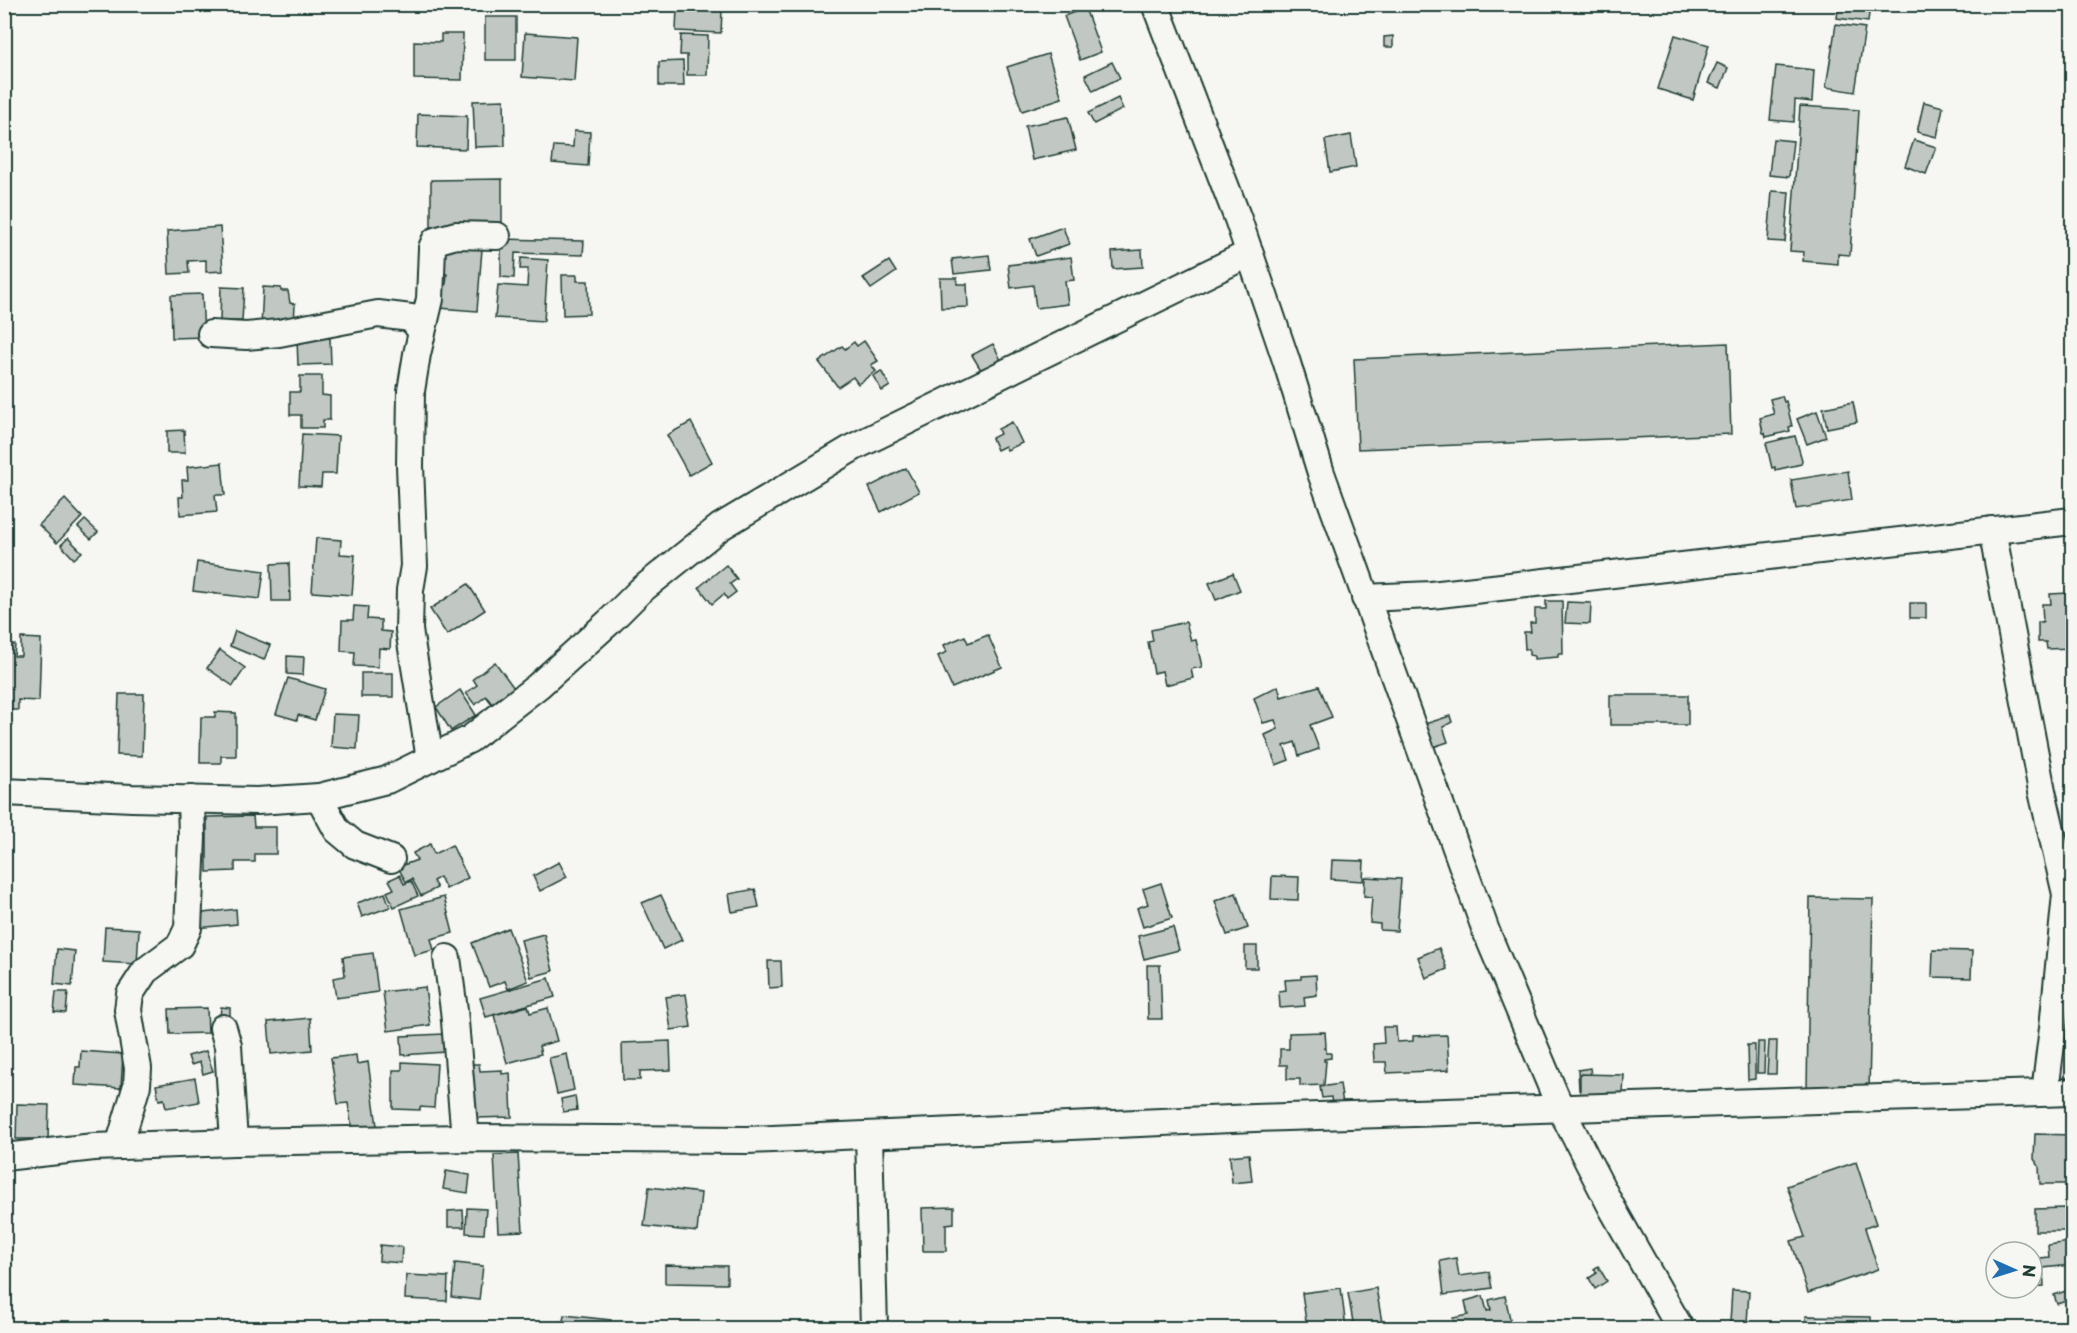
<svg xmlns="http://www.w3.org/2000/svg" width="2077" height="1333" viewBox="0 0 2077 1333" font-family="'Playpen Sans',sans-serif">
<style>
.building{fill:#c1c8c3;stroke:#1f3d34;stroke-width:1.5}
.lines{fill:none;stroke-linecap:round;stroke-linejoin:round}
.minor-casing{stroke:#1f3d34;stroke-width:30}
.minor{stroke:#f6f6f2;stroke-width:26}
</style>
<rect width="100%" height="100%" fill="#f6f6f2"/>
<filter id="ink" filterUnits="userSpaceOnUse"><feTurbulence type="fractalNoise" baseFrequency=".0167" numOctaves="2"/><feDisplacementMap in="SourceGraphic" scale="12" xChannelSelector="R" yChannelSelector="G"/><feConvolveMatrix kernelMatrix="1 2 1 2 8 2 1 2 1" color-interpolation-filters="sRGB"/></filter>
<g filter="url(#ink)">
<g class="building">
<path d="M1839,4H1870L1868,22L1837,18Z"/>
<path d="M677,7L722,10L721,33L676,31Z"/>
<path d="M1085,8L1101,52L1080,60L1064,16Z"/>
<rect x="485" y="17" width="31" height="43"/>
<path d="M1836,24L1865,28L1855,92L1826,87Z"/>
<path d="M525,33L577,37L574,81L522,77Z"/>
<path d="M441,34H463L462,80L414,79V41L441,42Z"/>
<path d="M681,35L708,36L707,75H687V55H680Z"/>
<path d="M1675,35L1709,45L1693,100L1658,89Z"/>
<path d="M1393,36V47H1384V37Z"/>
<path d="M1048,54L1062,98L1022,111L1007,67Z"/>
<path d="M683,61L684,86H659V62Z"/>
<path d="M1112,62L1120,78L1093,91L1085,75Z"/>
<path d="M1717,63L1728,68L1720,88L1708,83Z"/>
<path d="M1776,66L1814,70L1812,102L1795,100L1794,122L1770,120Z"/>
<path d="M1118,98L1123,109L1094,124L1088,113Z"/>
<path d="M504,100L505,146L475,147L473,101Z"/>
<path d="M1924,102L1943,107L1937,137L1917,132Z"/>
<path d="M1800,106L1859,110L1850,255L1838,254V264L1803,261L1804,252L1790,251Z"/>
<path d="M418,114L467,116L466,149L417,147Z"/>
<path d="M1068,117L1076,150L1032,160L1025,126Z"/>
<path d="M574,131L590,132L588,166L552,163L554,146L573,147Z"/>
<path d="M1351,135L1356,167L1330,172L1325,140Z"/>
<path d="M1773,139L1793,141L1789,177L1769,175Z"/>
<path d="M1914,140L1936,147L1926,174L1905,166Z"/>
<path d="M502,179V229L431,230V180Z"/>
<path d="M1772,191L1789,192L1785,242L1768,241Z"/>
<path d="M220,227L223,271L206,272V260L188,261L189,273L169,274L167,231Z"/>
<path d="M1063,227L1069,244L1036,256L1030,239Z"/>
<path d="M501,239L584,241L583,255L515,253L514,278L501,277Z"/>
<path d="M445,246L482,249L477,311L439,308L441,284H446L447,274L442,273Z"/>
<path d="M1142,250L1143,267L1113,269L1112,252Z"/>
<path d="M989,255L991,270L954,274L952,259Z"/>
<path d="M1071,257L1074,280L1065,281L1068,304L1036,308L1033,285L1011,288L1008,265Z"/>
<path d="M521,258L548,260L544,321L495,318L498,285L527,287L528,269H520Z"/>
<path d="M889,261L896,272L871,289L863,278Z"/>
<path d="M562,275H577V281H588L589,314L563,315Z"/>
<path d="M940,278H957V284H967L968,307L941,308Z"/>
<path d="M221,287L244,288L242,321H220Z"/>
<path d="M263,287L281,288V291H288L290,303L295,304L294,323L261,328Z"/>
<path d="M202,294L204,337L172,338L171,295Z"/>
<path d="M330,338L331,364L298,365L297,339Z"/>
<path d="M864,341L878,361L871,365L876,371L858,384L853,377L838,387L819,362L842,346L845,349L854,342L857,346Z"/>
<path d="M1728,343L1731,434L1358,449L1354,359Z"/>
<path d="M993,344L1001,360L981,370L972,355Z"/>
<path d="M881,371L890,386L882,391L873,376Z"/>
<path d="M300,376H322V395L330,396V420H323V428H301V415H290V392H300Z"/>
<path d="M1782,396L1784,402L1786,401L1792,426L1789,427L1790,431L1766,437L1765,433H1763L1760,418L1774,414L1770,399Z"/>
<path d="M1853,402L1857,422L1827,428L1823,408Z"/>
<path d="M1817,411L1826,437L1807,444L1797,419Z"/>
<path d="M691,422L712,462L689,475L667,435Z"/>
<path d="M1012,422L1022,443L1007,450L1005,446L997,450L992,438L1000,434L998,429Z"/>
<path d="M184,430L185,453H167V431Z"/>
<path d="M302,434L338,436L336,474H322L321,487L299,486Z"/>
<path d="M1795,436L1802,460L1801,464L1775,470V467L1772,468L1766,443Z"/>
<path d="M222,463L225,495H215L217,512L180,515L179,497H183L182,480H188L187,467Z"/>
<path d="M906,468L919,492L881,512L869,487Z"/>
<path d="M1848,471L1852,500L1796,509L1791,480Z"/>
<path d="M65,499L82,517L57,543L39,525Z"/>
<path d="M85,520L98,532L91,539L78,527Z"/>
<path d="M68,538L82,552L74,559L61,545Z"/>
<path d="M316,538L341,540L340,554L355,555L352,595L312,592Z"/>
<path d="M197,562L264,571L260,599L193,591Z"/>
<path d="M289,563L290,601H272L271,564Z"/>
<path d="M726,565L737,579L730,584L736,592L727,599L724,594L712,604L699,587Z"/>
<path d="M1233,573L1240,590L1216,600L1209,583Z"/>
<path d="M468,584L485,610L447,635L430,609Z"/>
<path d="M2069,593L2071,624L2072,623V648L2047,649L2046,642H2038V622H2043L2042,604H2051L2050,594Z"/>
<path d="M1546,601H1562L1563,654H1558V657L1534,659V656L1529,655V649H1525L1524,632H1531L1530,623H1535V609H1546Z"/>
<path d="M1567,602L1591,603L1590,624L1565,623Z"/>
<rect x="1910" y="603" width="16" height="15"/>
<path d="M354,606L368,607L367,619L381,620V631L391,632L390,649L379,648L378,667L354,666L355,652L341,651L342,620H353Z"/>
<path d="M1186,622L1191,641L1196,640L1202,667L1191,669L1193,678L1165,685L1162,671L1154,673L1148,642L1153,641L1151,630Z"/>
<path d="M235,631L270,645L264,660L230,646Z"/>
<path d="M988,635L1002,667L952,688L938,656L947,652L944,645L965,636L968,643Z"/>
<path d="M21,638L41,639L39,701L18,700V710H4V645H15L14,656H21Z"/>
<path d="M220,650L245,668L233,686L207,668Z"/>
<path d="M287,656L304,657L303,675L287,674Z"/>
<path d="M495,662L514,688L492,704L486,696L475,705L466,693L477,685L473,679Z"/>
<rect x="361" y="673" width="32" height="24"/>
<path d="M288,678L325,689L315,720L298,715L297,720L276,714Z"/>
<path d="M1278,686L1281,697L1319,686L1332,717L1310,725L1319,749L1299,756L1295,742L1284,746L1289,760L1276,765L1265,735L1278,729L1275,720L1263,723L1254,698Z"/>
<path d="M460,690L476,715L451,731L436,707Z"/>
<path d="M119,694H144L142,756L117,755Z"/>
<rect x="1610" y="695" width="78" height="30"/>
<path d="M215,712L236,713V756H221V763H200L201,717H215Z"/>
<path d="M333,714L359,715L357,749L331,747Z"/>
<path d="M1450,716L1452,722L1443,727L1448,742L1433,747L1425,724Z"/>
<path d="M253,816L254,827H276V854H255V862H235V871L207,872V817Z"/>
<path d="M430,844L434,854L452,845L468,878L446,889L440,877L433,881L437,888L421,896L412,879L406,882L398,867L417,860L413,853Z"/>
<path d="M1332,860L1364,861L1363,881L1331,879Z"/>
<path d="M559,862L567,877L540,891L533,876Z"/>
<path d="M400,875L404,884L411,881L418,896L394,907L387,892L394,889L389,880Z"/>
<path d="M1272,876L1299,877L1298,900L1271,899Z"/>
<path d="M1365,877L1401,879L1397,931L1380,930V924L1370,923L1372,897L1364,896Z"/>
<path d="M1161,883L1172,918L1143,927L1137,908L1148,904L1143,889Z"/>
<path d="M755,889L759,907L732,912L729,894Z"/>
<path d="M385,893L390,907L362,917L357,903Z"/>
<path d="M1236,893L1248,928L1227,935L1215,901Z"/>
<path d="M661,895L682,940L663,949L642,903Z"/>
<path d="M444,897L453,933L431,939L434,950L414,955L401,909Z"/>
<path d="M1810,898L1873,899L1869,1092L1807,1091Z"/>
<path d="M236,909L237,924L197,928L195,914Z"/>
<path d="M105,927L139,929L137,964L103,962Z"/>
<path d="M1173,927L1179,950L1144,959L1138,936Z"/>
<path d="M508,928L528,981L508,989L505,981L489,987L472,943Z"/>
<path d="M544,934L553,971L531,977L521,940Z"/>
<rect x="1245" y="946" width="12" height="22"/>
<path d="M1439,948L1447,969L1426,978L1418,957Z"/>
<path d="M57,949L75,951L72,986L54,984Z"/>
<path d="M1933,950L1972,951L1971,978L1932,977Z"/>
<path d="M373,953L378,992L336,998L333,978L345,976L343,957Z"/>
<path d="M768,961H781L782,987L769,988Z"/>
<path d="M1147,965H1160L1162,1019H1148Z"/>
<path d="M1316,975L1317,995L1304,997L1305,1006L1280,1008L1279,991L1286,990L1285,980L1301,979V976Z"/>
<path d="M549,978L555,997L486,1017L480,998Z"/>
<path d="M425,987L430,1025L388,1031L383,992Z"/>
<path d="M56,992H68L66,1013L54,1012Z"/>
<path d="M686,994L691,1027L671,1030L666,997Z"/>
<path d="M528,1006L530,1013L548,1008L557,1041L539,1046L541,1054L507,1063L494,1015Z"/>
<path d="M221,1007L230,1008V1018H220Z"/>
<path d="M207,1008L208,1033L170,1034L169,1009Z"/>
<path d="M310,1018L312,1050L271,1054L268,1022Z"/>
<path d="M1383,1027H1396L1397,1042L1413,1041V1036L1447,1035L1449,1070L1387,1073L1386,1062H1374L1373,1044L1384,1043Z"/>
<path d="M1325,1032L1326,1046L1324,1048H1326V1053H1331V1058L1324,1059V1061H1326L1324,1085L1300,1086V1079H1287V1065H1280V1049H1289V1033Z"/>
<path d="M444,1034L445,1052L402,1055L401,1036Z"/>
<path d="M670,1041L671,1070L640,1071V1080H623L622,1043Z"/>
<path d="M1769,1041H1777L1776,1074H1767Z"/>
<path d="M1758,1042H1765L1764,1073H1757Z"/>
<path d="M1747,1045H1755V1079L1748,1080Z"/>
<path d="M81,1051L123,1054L121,1088L75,1085L76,1067H80Z"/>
<path d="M206,1051L213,1071L203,1074L200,1062L191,1065L188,1056Z"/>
<path d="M567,1054L574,1090L557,1094L549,1058Z"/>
<path d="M356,1055L357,1064L368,1062L377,1126L352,1130L348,1103L338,1104L331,1058Z"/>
<path d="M402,1062L437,1064L434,1108L420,1107V1110L393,1109V1070H402Z"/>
<path d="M463,1064H479L480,1071L502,1070V1074L510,1073L512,1117L476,1118V1112L465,1113Z"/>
<path d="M1590,1068L1593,1089L1579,1090L1578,1070Z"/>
<path d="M1580,1074L1624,1075L1623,1094H1580Z"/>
<path d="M195,1078L199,1102L166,1108L164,1099L159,1100L156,1085Z"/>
<path d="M1340,1084L1343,1104L1332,1105L1331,1097L1322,1098L1320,1087Z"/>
<path d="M575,1096L577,1110L563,1112L561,1099Z"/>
<path d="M17,1104L49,1105L48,1139H16Z"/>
<path d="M2035,1134L2072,1135V1173L2066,1174V1184H2040L2039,1166L2034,1159Z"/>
<path d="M518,1154L523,1231L498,1232L494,1155Z"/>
<path d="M1249,1154L1252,1181L1232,1183L1230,1156Z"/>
<path d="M1856,1162L1876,1224L1865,1228L1878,1269L1808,1293L1791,1241L1805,1237L1787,1186Z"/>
<path d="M446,1171L470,1175L468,1193L443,1189Z"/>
<path d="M649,1187L701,1193L697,1232L644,1226Z"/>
<path d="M954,1207V1223L946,1224V1251H923L922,1208Z"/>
<path d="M467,1208L486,1209L484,1234L466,1233Z"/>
<path d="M2065,1208V1231H2035V1209Z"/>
<path d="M463,1210L464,1227H448V1211Z"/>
<path d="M2069,1242L2071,1265L2043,1268L2044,1286L2032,1287V1259L2049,1257L2048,1245Z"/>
<path d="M380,1245L402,1247L401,1263L379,1261Z"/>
<path d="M1456,1258L1459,1276L1489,1272L1492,1288L1444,1295L1440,1261Z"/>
<path d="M455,1263L483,1266L479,1300L452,1297Z"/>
<path d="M665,1265L727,1266V1284L665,1283Z"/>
<path d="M1598,1266L1607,1281L1595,1289L1589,1278L1597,1273L1594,1269Z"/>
<path d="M406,1275L448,1277L447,1301L405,1299Z"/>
<path d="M1341,1288L1346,1328H1307L1302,1293Z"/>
<path d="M1376,1288L1383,1328H1354L1348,1293Z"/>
<path d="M2072,1289V1299L2057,1304L2054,1295Z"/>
<path d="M1732,1290L1749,1291L1747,1323L1730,1322Z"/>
<path d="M1483,1296L1487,1311L1491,1310L1489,1300L1505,1296L1512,1328H1455L1453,1318L1468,1315L1465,1301Z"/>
<path d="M564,1315L611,1320L610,1328H562Z"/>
<path d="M1806,1316L1871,1317V1326L1903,1327V1328H1806Z"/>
</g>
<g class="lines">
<defs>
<g id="minor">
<path d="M1155,4L1238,219L1286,360L1321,473L1486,931L1560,1107L1612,1208L1680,1328"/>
<path d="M211,334L246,336L279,333L378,314L411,318L422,332"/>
<path d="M1992,530L2042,791L2066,894L2053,1028L2045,1092"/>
<path d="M1365,598L1431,595L2072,521"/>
<path d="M430,759L409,630L410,590L414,566L410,466L411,391L417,354L430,299L432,248L435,241L456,235L497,236"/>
<path d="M4,792L132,798L257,801L319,797L387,780L470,739L538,686L609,622L640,591L720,527L854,447L1250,253"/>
<path d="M319,797L337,830L355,845L391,859"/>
<path d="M447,958L454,1010L465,1138"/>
<path d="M223,1028L228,1046L234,1142"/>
<path d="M869,1135L874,1328"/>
<path d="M119,1146L137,1085L138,1068L128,1010L130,994L145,971L180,945L188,928L192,838L191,799"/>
<path d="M4,1157L94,1147L234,1142L465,1138L747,1140L1254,1118L2072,1092"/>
</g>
</defs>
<use href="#minor" class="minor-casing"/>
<use href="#minor" class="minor"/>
</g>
</g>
<rect width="2077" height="1333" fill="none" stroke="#f6f6f2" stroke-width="24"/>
<rect x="12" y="12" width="2053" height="1309" fill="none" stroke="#1f3d34" stroke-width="2" filter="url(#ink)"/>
<g transform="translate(2014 1270) rotate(93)"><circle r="28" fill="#f6f6f2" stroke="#a0aca6" stroke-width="1.5"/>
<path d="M0-4.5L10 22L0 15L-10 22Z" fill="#1f6fb2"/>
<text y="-9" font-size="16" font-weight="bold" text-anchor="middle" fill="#1f3d34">N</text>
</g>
</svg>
